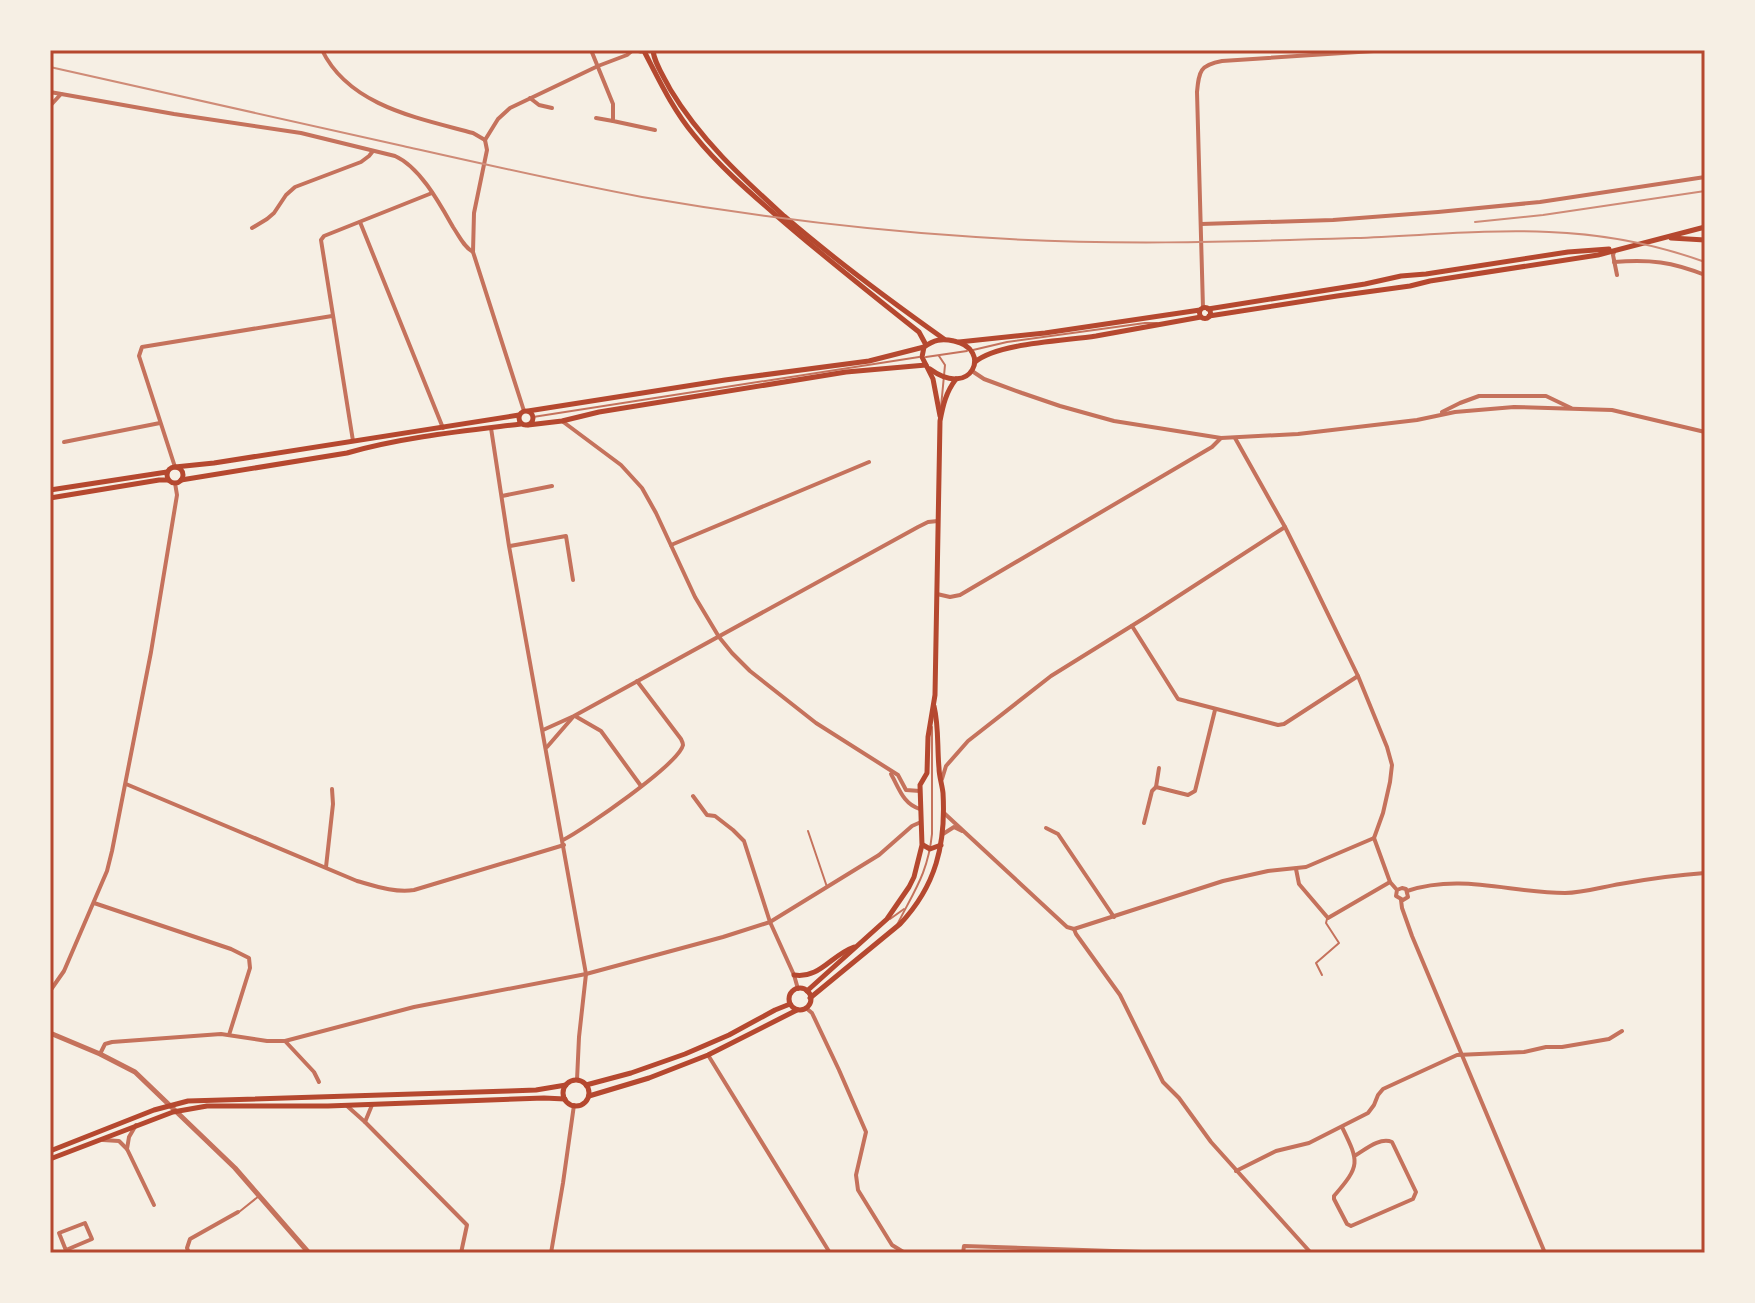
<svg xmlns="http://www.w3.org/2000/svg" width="1755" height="1303" viewBox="0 0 1755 1303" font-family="'DejaVu Sans',sans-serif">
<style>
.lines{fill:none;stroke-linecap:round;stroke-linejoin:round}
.service{stroke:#c5725c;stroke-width:2}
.minor{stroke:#c5725c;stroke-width:4}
.tertiary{stroke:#c5725c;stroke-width:5}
.secondary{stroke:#b5482f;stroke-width:5}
.rail{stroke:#cf8b77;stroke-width:2}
.neatline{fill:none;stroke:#b5482f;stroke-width:3}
</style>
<rect width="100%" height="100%" fill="#f6efe4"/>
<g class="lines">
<g class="service">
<path d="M973,350L1007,342L1145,323H1157"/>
<path d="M939,356L945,365L941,407"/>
<path d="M926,357L967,351"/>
<path d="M533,417L919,357"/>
<path d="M808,831L827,887"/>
<path d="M890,919L904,909"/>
<path d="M897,925C914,891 928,873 932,834V727"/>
<path d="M1322,975L1316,963L1339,943L1326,923L1327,919"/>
<path d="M239,1212L259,1196"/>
</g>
<g class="minor">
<path d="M322,50C349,106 418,118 473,133L485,140"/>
<path d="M591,50L613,104V121L655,130"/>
<path d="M50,92L174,114L301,133L395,156C420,167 440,204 453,227C459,236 464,247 473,252"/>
<path d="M530,98L539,105L552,108"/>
<path d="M50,106L61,94"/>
<path d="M596,118L613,121"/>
<path d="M485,140L487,150L474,213L473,252L524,411"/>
<path d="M485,140L498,119L510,108L598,66L627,55L633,50"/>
<path d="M360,222L443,428"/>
<path d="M1201,224L1333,220L1438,212L1540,202L1705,177"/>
<path d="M252,228L267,219L274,213L286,195L295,187L361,162L369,156L373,151"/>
<path d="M1614,252L1613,255L1617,275"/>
<path d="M1614,262C1650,259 1672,262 1705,275"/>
<path d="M1203,308L1197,92C1199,71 1200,65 1222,61L1389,50"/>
<path d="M972,371L984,379L1022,393L1060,406L1114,421L1221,438L1298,434L1417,420L1455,412L1514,407L1612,410L1705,432"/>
<path d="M1442,412L1460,403L1479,396H1546L1571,408"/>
<path d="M562,421L621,465L642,488L656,513L695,597L719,637L732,653L750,671L816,723L898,775L906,790L920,791"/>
<path d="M491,428L509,546L586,974L579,1037L577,1080"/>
<path d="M1235,438L1285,527L1309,575L1358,676L1387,747L1392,765L1390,782L1383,813L1374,838L1390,882L1397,890L1396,896L1403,900L1408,897L1406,889L1402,888L1397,890"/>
<path d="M353,441L321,240L324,236L432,193"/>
<path d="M64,442L160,423"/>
<path d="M175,467L139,356L142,347L332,316"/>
<path d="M502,496L552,486"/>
<path d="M671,545L869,462"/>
<path d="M510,546L566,536L573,580"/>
<path d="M937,594L950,597L960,595L1212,447L1221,438"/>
<path d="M1132,626L1178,699L1278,725L1284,724L1358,676"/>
<path d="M575,716L601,731L641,786"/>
<path d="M543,730L574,716L918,527L928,522L938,521"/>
<path d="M547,747L573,717"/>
<path d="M891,774C899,788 903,804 920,809"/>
<path d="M942,779L946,766L968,741L1051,676L1146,617L1285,527"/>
<path d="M126,784L357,881C375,886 395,893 414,890L564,845"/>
<path d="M1156,787L1159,768"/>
<path d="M693,796L707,815L715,816L733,830L744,841L770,922L794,975L798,989"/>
<path d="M944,813L1067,927L1074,929L1223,881L1268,871L1306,867L1374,838"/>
<path d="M1144,823L1152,791L1156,787L1188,795L1195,791L1215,710"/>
<path d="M1046,828L1058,834L1114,917"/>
<path d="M943,834L954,827L962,831"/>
<path d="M563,840C583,830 679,764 683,745C683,743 682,741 681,739L637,681"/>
<path d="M326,867L333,804L332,789"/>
<path d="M1296,869L1299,884L1328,918L1390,882"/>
<path d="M1407,891C1461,873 1511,893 1565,893C1583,893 1602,887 1620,884C1648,879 1676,875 1705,873"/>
<path d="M1401,900L1402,908L1412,936L1545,1253"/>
<path d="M94,903L231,949L249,958L250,968L229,1035"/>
<path d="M1074,929L1076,934L1120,995L1163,1082L1179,1098L1211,1142L1311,1253"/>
<path d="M50,991L64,971L107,871L112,851L151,652L177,495L175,483"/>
<path d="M806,1008L812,1013L839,1070L866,1132L856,1175L858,1190L892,1245L905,1253"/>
<path d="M285,1041L314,1072L319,1082"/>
<path d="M100,1054L105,1044L112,1042L221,1034L267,1041H285L414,1007L586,974L723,937L770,922L879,855L912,826L921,822"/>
<path d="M708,1055L830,1253"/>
<path d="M346,1105L365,1122L372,1105"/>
<path d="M365,1122L467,1225L461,1253"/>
<path d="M1342,1127C1359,1162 1361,1165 1334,1196V1199L1347,1224L1351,1226L1413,1199L1416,1192L1392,1142C1380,1137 1366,1149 1356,1155"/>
<path d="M103,1140L119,1141L127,1149L154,1205"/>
<path d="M127,1149L129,1137L136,1125"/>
<path d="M1236,1171L1276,1151L1309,1143L1368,1113L1374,1105L1378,1095L1383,1089L1457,1055L1524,1052L1546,1047H1562L1609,1039L1622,1031"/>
<path d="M66,1250L92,1239L85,1223L59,1233L67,1253"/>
<path d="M189,1253L187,1248L190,1239L238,1212"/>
<path d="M551,1253L563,1183L574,1105"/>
<path d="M963,1253L964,1246L1172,1253"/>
</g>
<path class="tertiary" d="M50,1033L100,1054L135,1072L235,1168L309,1253"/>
<g class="secondary">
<path d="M636,50L641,51L648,50"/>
<path d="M653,50C654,63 664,77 670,89C700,139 741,177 784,216C835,260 889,300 944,339"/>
<path d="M644,51C659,80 673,110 694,135C718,165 748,191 777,216C823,256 871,294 919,332L926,345"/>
<path d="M1671,238L1705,240"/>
<circle cx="1205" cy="313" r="5.5"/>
<path d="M1208,309L1365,284L1401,276L1426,274L1568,252L1609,249"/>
<path d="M1209,316L1337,296L1410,286L1430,281L1598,255L1705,227"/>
<path d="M959,342L1045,333L1200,310"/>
<path d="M975,362C998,343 1064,341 1096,336C1131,330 1166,323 1201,317"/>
<path d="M930,369C972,400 993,349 954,341C941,338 934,340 924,347L922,357L933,379L940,416"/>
<circle cx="526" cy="418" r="7"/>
<path d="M528,411L725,380L869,361L924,347"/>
<path d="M528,425L562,421L599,412L846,372L926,365"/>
<circle cx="175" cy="475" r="8"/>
<path d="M175,467L214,463L519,415"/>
<path d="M181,480L347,453C403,437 464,431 521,424"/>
<path d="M50,490L167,472"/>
<path d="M50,498L159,480H168"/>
<path d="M923,845L930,849L941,845"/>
<path d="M794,975C820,979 831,955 854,947"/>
<circle cx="800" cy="999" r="11"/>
<path d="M807,991L887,919L909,887L914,877L922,845L920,785L927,773L928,737L935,695L940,421C943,405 946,392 956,379"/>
<path d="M810,998L900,924C936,886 946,844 943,793C942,784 939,776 939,768C937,747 939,727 934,706"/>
<circle cx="576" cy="1093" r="13"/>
<path d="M586,1085L631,1073L685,1054L729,1035L775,1010L790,1004"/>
<path d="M589,1096L649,1078L708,1055L797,1010"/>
<path d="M50,1151L154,1110L188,1101L509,1091L536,1090L566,1085"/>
<path d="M50,1159L173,1112L207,1106H328L544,1098L565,1099"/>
</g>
<g class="rail">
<path d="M50,67C168,93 286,119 403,146C483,164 562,182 642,197C753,216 864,230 976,237C1103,246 1229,242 1355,238C1419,236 1485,229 1549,232C1602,234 1655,244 1705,262"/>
<path d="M1475,222L1543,215L1705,191"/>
</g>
</g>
<rect width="1755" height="1303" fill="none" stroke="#f6efe4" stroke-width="104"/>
<rect x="52" y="52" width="1651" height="1199" class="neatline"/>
</svg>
